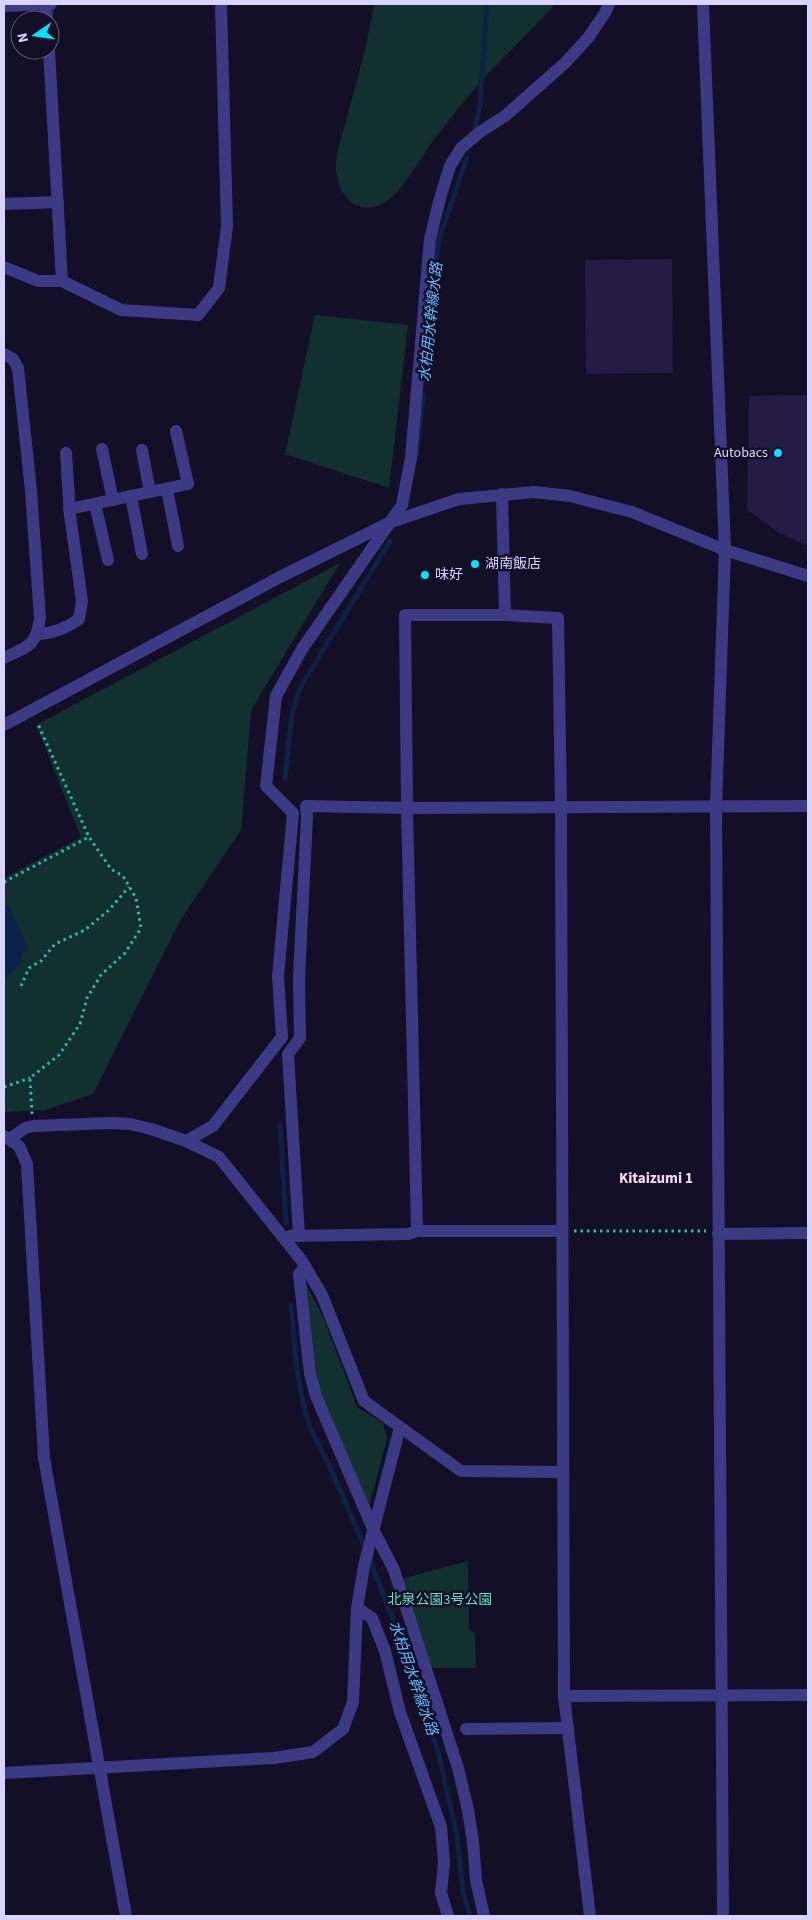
<svg xmlns="http://www.w3.org/2000/svg" width="812" height="1920" viewBox="0 0 812 1920" font-family="'Source Sans 3','Noto Sans JP',sans-serif">
<style>
.green{fill:#12302f}
.water{fill:#0c2248}
.lines{fill:none;stroke-linecap:round;stroke-linejoin:round}
.stream{stroke:#0c2248;stroke-width:5}
.building{fill:#241b47}
.path{stroke:#2fb8b0;stroke-width:3;stroke-dasharray:2.5 4;stroke-linecap:butt}
.minor{stroke:#3d3a85;stroke-width:12}
.poi-dot{fill:#00e5ff;stroke:#130f26;stroke-width:2}
.labels{text-anchor:middle;dominant-baseline:central;stroke-width:5;stroke-linejoin:round;paint-order:stroke}
.poi-label{font-size:14px;fill:#d9d4ff;stroke:#130f26;text-anchor:start}
.park-label{font-size:14px;fill:#5fe0c0;stroke:#130f26}
.water-label{font-size:15px;font-style:italic;fill:#62b6ff;stroke:#130f26}
.neighbourhood-label{font-size:15px;font-weight:bold;fill:#ffd6f0;stroke:#130f26}
</style>
<rect width="100%" height="100%" fill="#130f26"/>
<g class="green">
<path d="M374,4H555C528,35 496,63 470,94C458,109 446,124 434,139C422,155 402,192 386,202C359,218 338,197 336,169C335,156 342,134 346,121C356,82 368,43 374,4Z"/>
<path d="M315,315L408,325L389,488L285,454Z"/>
<path d="M340,563L251,710L241,830L181,919L93,1094L45,1110L4,1112V878L81,837L36,725Z"/>
<path d="M304,1280L324,1319L357,1407L383,1423L387,1439L369,1506L318,1385Z"/>
<path d="M468,1561L469,1629L475,1634L476,1668H432L401,1579Z"/>
</g>
<path class="water" d="M4,906L10,907L28,947L23,952L20,964L4,980Z"/>
<g class="lines">
<g class="stream">
<path d="M475,128L480,105L487,4"/>
<path d="M426,357L434,273L440,236L467,158"/>
<path d="M417,454L423,396"/>
<path d="M285,778L292,714L300,688L390,541"/>
<path d="M280,1124L286,1222"/>
<path d="M291,1305L296,1363L304,1409L311,1429L329,1465L366,1550"/>
<path d="M369,1558L394,1622L439,1755L457,1836L463,1892L470,1916"/>
</g>
</g>
<g class="building">
<path d="M672,259L673,373L586,374L585,260Z"/>
<path d="M808,395V546L779,533L747,510L749,396Z"/>
</g>
<g class="lines">
<g class="path">
<path d="M4,882L89,837"/>
<path d="M21,986L29,968L41,961L55,944L85,930L109,910L129,887"/>
<path d="M4,1087L30,1078"/>
<path d="M32,1114L30,1078L59,1055L80,1024L87,998L101,975L125,953L141,928L136,898L123,876L111,869L89,837L37,722"/>
<path d="M574,1231H706"/>
</g>
<g class="minor">
<path d="M46,4L47,20"/>
<path d="M703,4L725,550L716,807L723,1916"/>
<path d="M4,6L51,4"/>
<path d="M49,50L62,281"/>
<path d="M4,204L58,202"/>
<path d="M4,267L38,281H62L121,310L198,315L219,288L227,226L221,4"/>
<path d="M4,354L13,359L18,368L31,491L40,618C36,647 28,646 4,658"/>
<path d="M102,449L113,500"/>
<path d="M142,450L150,492"/>
<path d="M167,489L178,546"/>
<path d="M502,494L505,615"/>
<path d="M131,496L142,554"/>
<path d="M95,504L108,560"/>
<path d="M69,509L188,484L176,431"/>
<path d="M38,634C54,633 66,629 79,619L82,601L70,515L66,453"/>
<path d="M4,725L280,577L391,522L459,499L534,492L570,496L632,512L725,550L808,576"/>
<path d="M4,1136L19,1146L27,1164L44,1458L126,1916"/>
<path d="M10,1139L25,1128L33,1126L110,1123L130,1124L151,1129L186,1141L219,1157L302,1261L322,1295L364,1401L461,1471L563,1472"/>
<path d="M186,1141L213,1126L282,1037L278,976L293,813L266,786L276,696L302,649L402,505L411,458L430,239L440,198L450,166L461,148L480,132L505,116L565,63L588,38L605,13L609,4"/>
<path d="M417,1231L407,808L405,615H505L558,618L561,807L564,1696L590,1916"/>
<path d="M718,1234L808,1233"/>
<path d="M290,1236L408,1234L417,1231H561"/>
<path d="M299,1236L288,1054L300,1038L299,977L307,817L306,806L407,808L808,806"/>
<path d="M305,1266L299,1274L310,1374L316,1396L374,1531L394,1570L458,1768L468,1810L473,1842L476,1880L484,1916"/>
<path d="M357,1608L372,1618L385,1651L400,1712L441,1827L444,1862L441,1893L448,1916"/>
<path d="M564,1696L808,1695"/>
<path d="M466,1729L568,1728"/>
<path d="M4,1773L274,1758L313,1752L343,1729L353,1702L357,1608L364,1566L400,1427"/>
</g>
</g>
<g class="poi-dot">
<circle cx="778" cy="453" r="5"/>
<circle cx="475" cy="564" r="5"/>
<circle cx="425" cy="575" r="5"/>
</g>
<g class="labels">
<g class="poi-label">
<text x="768" y="453" text-anchor="end">Autobacs</text>
<text x="485" y="564">湖南飯店</text>
<text x="435" y="575">味好</text>
</g>
<g class="park-label">
<text x="440" y="1600">北泉公園3号公園</text>
</g>
<g class="water-label">
<text transform="translate(431 322) rotate(-84)">水柏用水幹線水路</text>
<text transform="translate(413 1678) rotate(71)">水柏用水幹線水路</text>
</g>
<g class="neighbourhood-label">
<text x="656" y="1178">Kitaizumi 1</text>
</g>
</g>
<rect width="812" height="1920" fill="none" stroke="#d9d4ff" stroke-width="10"/>
<g transform="translate(35 35) rotate(257)"><circle r="24" fill="#130f26" stroke="#625e7d"/>
<path d="M0-4L9 19L0 12L-9 19Z" fill="#00e5ff"/>
<text y="-8" font-size="14" font-weight="bold" text-anchor="middle" fill="#d9d4ff">N</text>
</g>
</svg>
